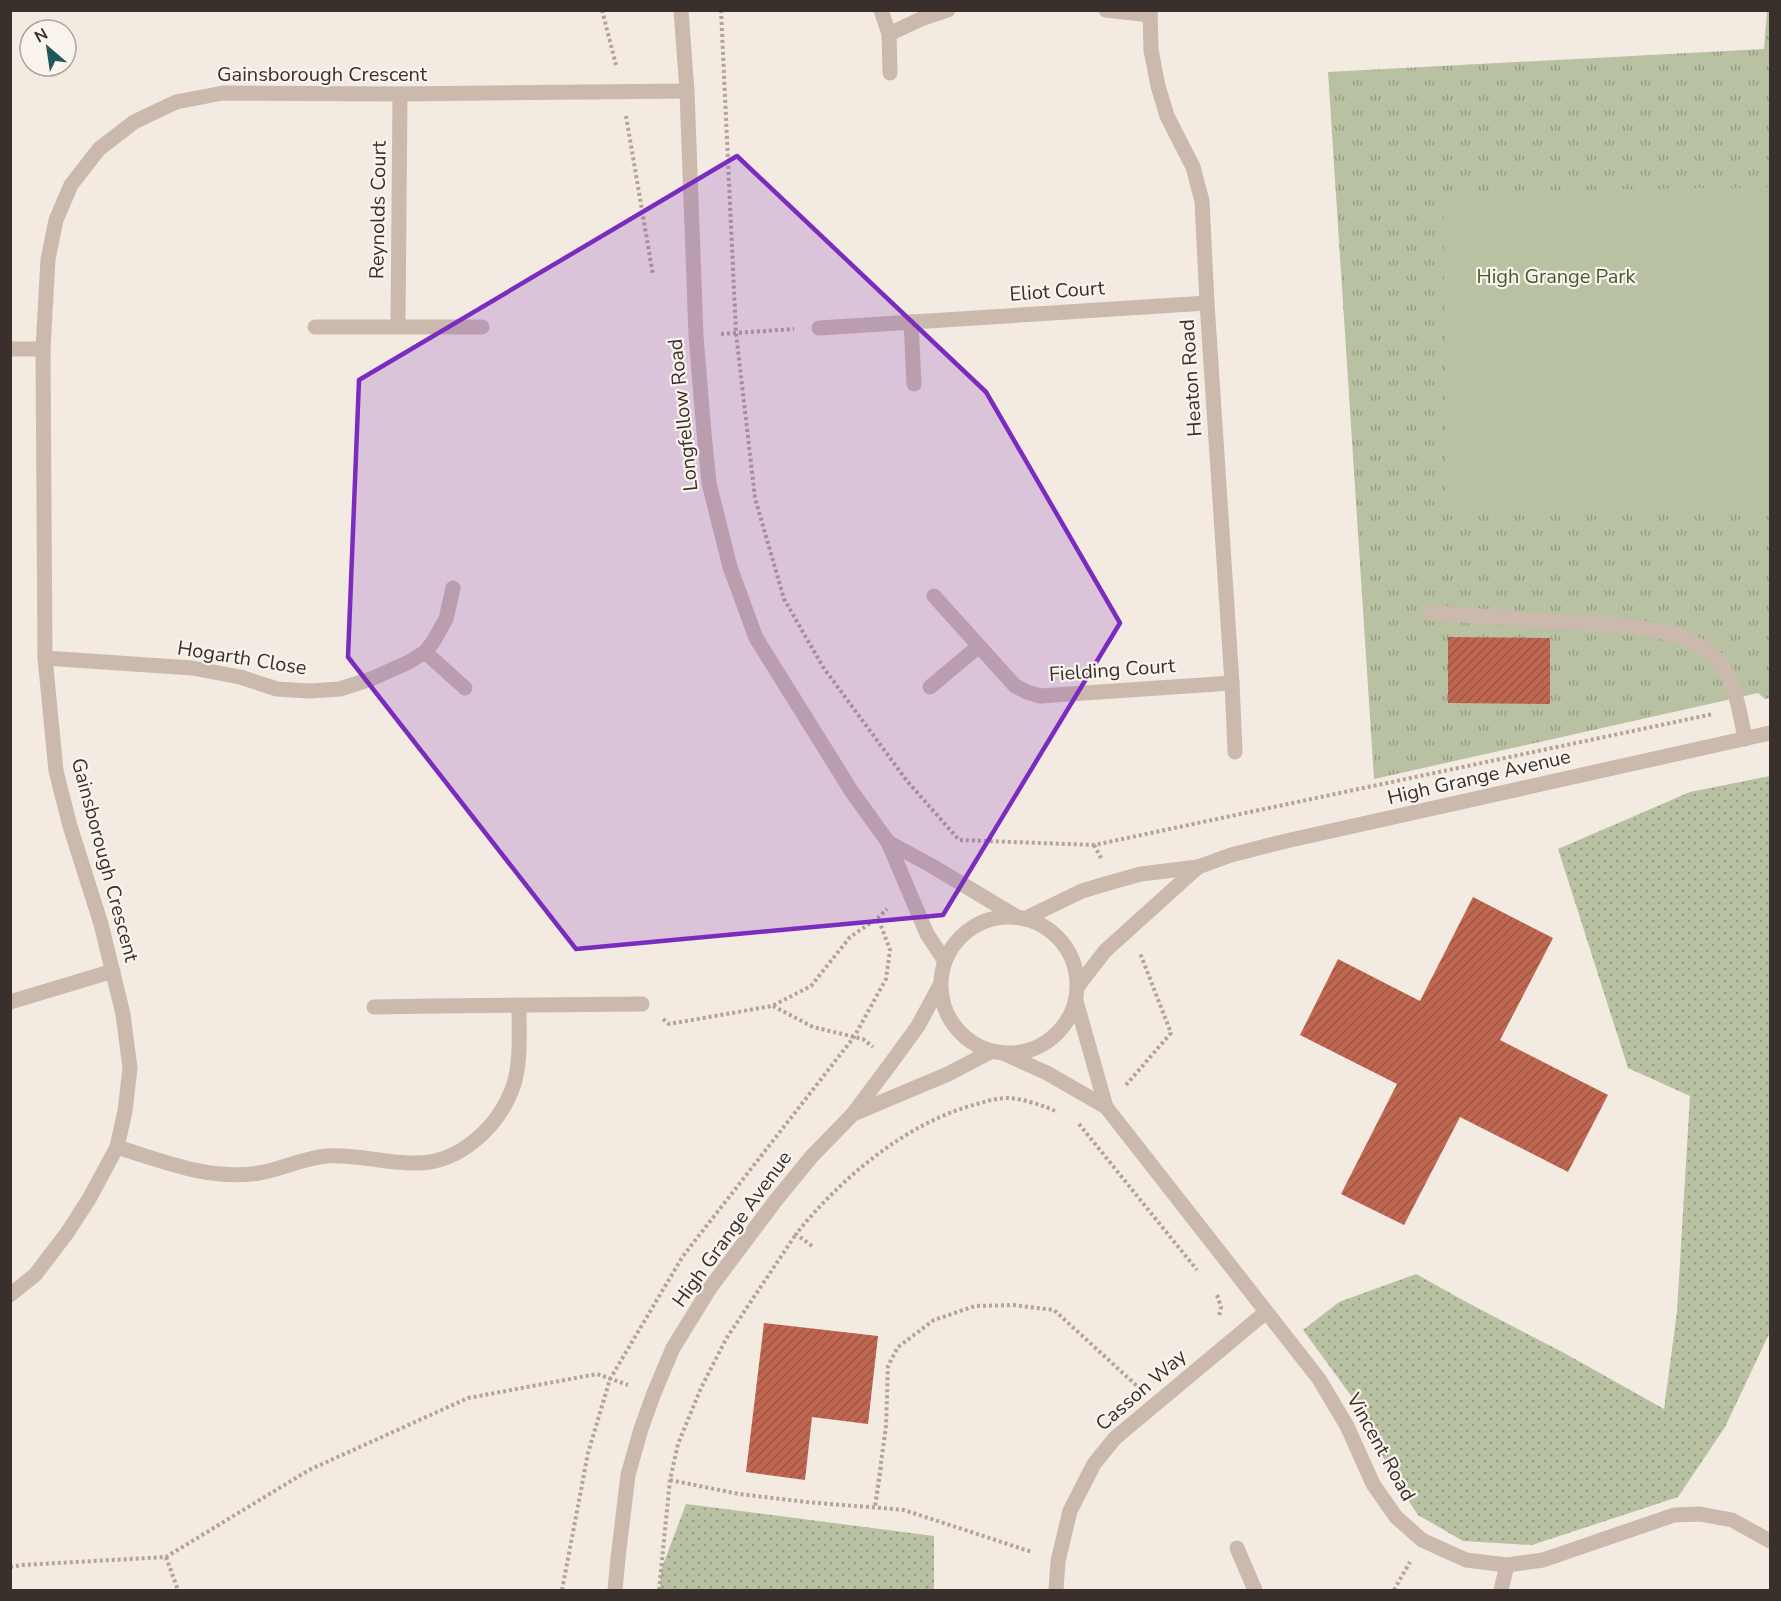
<svg xmlns="http://www.w3.org/2000/svg" width="1781" height="1601" viewBox="0 0 1781 1601" font-family="'Nunito Sans',sans-serif">
<style>
.grass{fill:url(#grass-dots)}
.park{fill:url(#park-tufts)}
.pitch{fill:#b8c1a1}
.building{fill:url(#building-hatch)}
.lines{fill:none;stroke-linecap:round;stroke-linejoin:round}
.path{stroke:#b6a397;stroke-width:4;stroke-dasharray:3 3;stroke-linecap:butt}
.lane{stroke:#cbb9ad;stroke-width:15}
.street{stroke:#cbb9ad;stroke-width:15}
.marked{fill:#7b2cbf;fill-opacity:0.2;stroke:#7b2cbf;stroke-width:4.5;stroke-linejoin:round}
.labels{text-anchor:middle;dominant-baseline:central;stroke-width:4.5;stroke-linejoin:round;paint-order:stroke}
.street-label{font-size:20px;fill:#392f2b;stroke:#faf4ee}
.park-label{font-size:20px;fill:#4a5730;stroke:#faf4ee}
</style>
<defs>
<pattern id="grass-dots" width="8" height="8" patternUnits="userSpaceOnUse" patternTransform="scale(1.5)"><rect width="8" height="8" fill="#b8c1a1"/><path d="M2 2h.1M6 6h.1" fill="none" stroke="#979d83" stroke-width="1.8" stroke-linecap="round"/></pattern>
<pattern id="park-tufts" width="24" height="20" patternUnits="userSpaceOnUse" patternTransform="scale(1.5)"><rect width="24" height="20" fill="#b8c1a1"/><path d="M3 7l-1-3M5 7V3M7 7l1-3M15 17l-1-3M17 17v-4M19 17l1-3" fill="none" stroke="#979d83"/></pattern>
<pattern id="building-hatch" width="6" height="6" patternUnits="userSpaceOnUse" patternTransform="scale(1.5)"><rect width="6" height="6" fill="#c06752"/><path d="M-1 1l2-2M0 6l6-6M5 7l2-2" fill="none" stroke="#9d5544"/></pattern>
</defs>
<rect width="100%" height="100%" fill="#f3eae1"/>
<g class="grass">
<path d="M1770,776V1332L1725,1427L1678,1497L1532,1545L1463,1541L1418,1515L1389,1471L1366,1416L1303,1330L1339,1302L1416,1274L1470,1304L1566,1354L1664,1409L1677,1312L1690,1096L1628,1068L1558,849L1690,792Z"/>
<path d="M686,1504L934,1536V1590H660L661,1570Z"/>
</g>
<path class="park" d="M1767,11H1770V698L1765,699L1758,693L1374,779L1328,72L1764,49Z"/>
<path class="pitch" d="M1770,187V509L1447,513L1443,192Z"/>
<g class="building">
<path d="M1448,637L1550,638V704L1448,703Z"/>
<path d="M1473,897L1553,938L1500,1040L1608,1095L1568,1172L1460,1117L1404,1225L1341,1194L1397,1084L1300,1035L1338,959L1420,1001Z"/>
<path d="M764,1323L878,1336L868,1424L812,1417L805,1480L746,1472Z"/>
</g>
<g class="lines">
<g class="path">
<path d="M602,10L616,65"/>
<path d="M721,10L736,333L755,498L784,599L823,667L907,781L959,840L1094,845L1713,714"/>
<path d="M626,116L653,275"/>
<path d="M721,334L794,329"/>
<path d="M1094,845L1101,858"/>
<path d="M773,1006L813,1027L863,1039L873,1047"/>
<path d="M663,1019L669,1024L772,1006L811,986L850,937L878,918L887,909"/>
<path d="M1126,1085L1171,1033L1140,953"/>
<path d="M1079,1124L1197,1270"/>
<path d="M812,1246L796,1234C841,1178 907,1122 977,1104C987,1101 997,1098 1008,1098C1024,1099 1043,1105 1057,1112"/>
<path d="M1217,1295L1221,1307L1219,1316"/>
<path d="M881,1467L875,1507L886,1426L888,1366L898,1347L934,1320L975,1306L1013,1305L1054,1310L1137,1386"/>
<path d="M670,1480L739,1494L807,1502L904,1510L1032,1552"/>
<path d="M166,1557L178,1590"/>
<path d="M10,1567L22,1565L166,1557L309,1470L468,1398L597,1374L628,1385"/>
<path d="M562,1590L588,1453L610,1379L683,1256L854,1037L886,979L890,950L878,918"/>
<path d="M659,1590L670,1480L678,1444L701,1388L726,1339L796,1234"/>
<path d="M1394,1590L1410,1562"/>
</g>
<g class="lane">
<path d="M1431,613C1470,615 1510,618 1550,621C1596,624 1672,623 1709,652C1735,673 1739,709 1745,739"/>
<path d="M374,1007L435,1006"/>
</g>
<g class="street">
<path d="M681,10L687,91L696,336L704,433L709,483L730,567L756,638L852,792L888,842L927,934L945,961"/>
<path d="M881,10L889,34L890,73"/>
<path d="M1106,10L1150,15"/>
<path d="M1150,10L1151,50L1158,86L1167,116L1193,167L1202,201L1207,303L1232,683L1235,752"/>
<path d="M889,34L921,19L948,10"/>
<path d="M911,322L914,384"/>
<path d="M398,326L400,94"/>
<path d="M315,327H482"/>
<path d="M819,328L1207,303"/>
<path d="M10,349H43"/>
<path d="M934,596L1015,686L1027,692L1040,696L1232,683"/>
<path d="M425,652L465,688"/>
<path d="M45,658L192,668L240,677L277,689L310,691L340,689L371,679L409,662L425,652L433,642L446,619L453,588"/>
<path d="M930,687L979,646"/>
<path d="M888,842L932,866L1017,917"/>
<circle cx="1009" cy="985" r="68"/>
<path d="M1024,919L1082,891L1112,882L1141,874L1198,867L1231,855L1286,841L1770,733"/>
<path d="M1078,986L1105,951L1198,867"/>
<path d="M1076,1001L1106,1107L1319,1379L1347,1426L1373,1484L1396,1517L1422,1540L1466,1560L1507,1565L1543,1560L1674,1515L1700,1514L1732,1520L1770,1541"/>
<path d="M10,1002L113,971"/>
<path d="M435,1006L642,1004"/>
<path d="M1005,1054L1047,1073L1106,1107"/>
<path d="M853,1114L948,1074L990,1052"/>
<path d="M117,1147C163,1161 210,1181 259,1173C282,1169 304,1158 326,1156C357,1154 383,1163 413,1163C459,1165 500,1126 514,1084C521,1061 519,1031 519,1007"/>
<path d="M10,1295L35,1275L67,1233L89,1199L117,1147L125,1111L130,1068L123,1014L101,924L70,826L56,771L45,658L43,349L48,259L56,220L71,185L99,149L134,122L176,102L223,93L400,94L687,91"/>
<path d="M1237,1548L1255,1590"/>
<path d="M615,1590L618,1558L628,1475L641,1429L654,1393L673,1348L710,1288L776,1200L812,1156L853,1114L891,1063L918,1026L940,985"/>
<path d="M1056,1590L1058,1561L1070,1511L1094,1464L1115,1438L1266,1312"/>
<path d="M1501,1590L1507,1565"/>
</g>
</g>
<path class="marked" d="M737,156L986,392L1120,623L943,915L576,949L348,657L359,380Z"/>
<g class="labels">
<g class="street-label">
<text x="322" y="74">Gainsborough Crescent</text>
<text transform="translate(378 210) rotate(-89)">Reynolds Court</text>
<text transform="translate(1057 291) rotate(-4)">Eliot Court</text>
<text transform="translate(1191 378) rotate(-94)">Heaton Road</text>
<text transform="translate(683 415) rotate(-96)">Longfellow Road</text>
<text transform="translate(242 658) rotate(9)">Hogarth Close</text>
<text transform="translate(1112 670) rotate(-4)">Fielding Court</text>
<text transform="translate(1479 777) rotate(-13)">High Grange Avenue</text>
<text transform="translate(105 860) rotate(75)">Gainsborough Crescent</text>
<text transform="translate(732 1229) rotate(-54)">High Grange Avenue</text>
<text transform="translate(1141 1390) rotate(-41)">Casson Way</text>
<text transform="translate(1381 1447) rotate(61)">Vincent Road</text>
</g>
<g class="park-label">
<text x="1556" y="276">High Grange Park</text>
</g>
</g>
<rect width="1781" height="1601" fill="none" stroke="#392f2b" stroke-width="24"/>
<g transform="translate(48 48) rotate(331)"><circle r="28" fill="#faf4ee" stroke="#ada5a0" stroke-width="1.5"/>
<path d="M0-4.5L10 22L0 15L-10 22Z" fill="#225859"/>
<text y="-9" font-size="16" font-weight="bold" text-anchor="middle" fill="#392f2b">N</text>
</g>
</svg>
